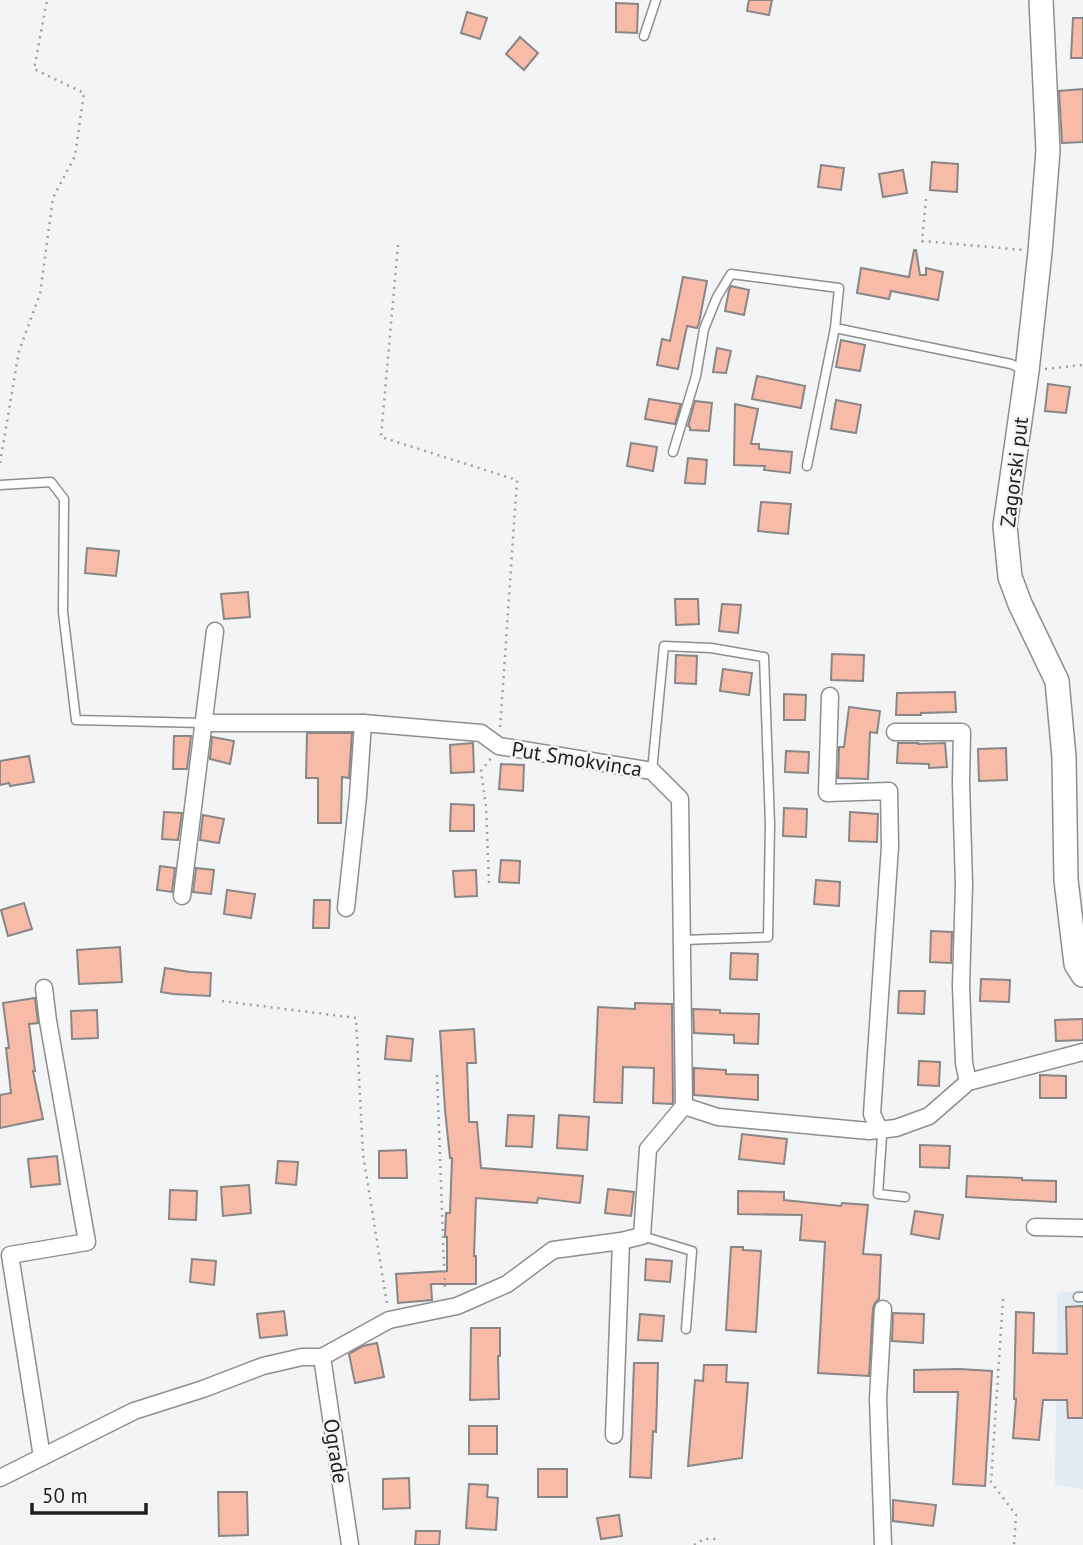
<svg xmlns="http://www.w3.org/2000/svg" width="1083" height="1545" viewBox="0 0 1083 1545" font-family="'PT Sans',sans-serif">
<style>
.built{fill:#e3ebf2}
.building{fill:#f8bba8;stroke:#888686;stroke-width:2}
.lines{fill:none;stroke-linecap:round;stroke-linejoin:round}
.service-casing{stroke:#8c8e8f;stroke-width:11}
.minor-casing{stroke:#8c8e8f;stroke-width:19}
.secondary-casing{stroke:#8c8e8f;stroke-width:26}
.path{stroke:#9ea0a1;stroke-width:2.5;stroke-dasharray:2 5;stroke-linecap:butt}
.service{stroke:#fff;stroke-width:8}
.minor{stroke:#fff;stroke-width:16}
.secondary{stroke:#fff;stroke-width:23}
.labels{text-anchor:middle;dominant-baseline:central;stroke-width:5;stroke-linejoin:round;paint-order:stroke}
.street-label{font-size:21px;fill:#1d1e1f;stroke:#f2f4f5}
</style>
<rect width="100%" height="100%" fill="#f2f4f5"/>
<path class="built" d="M1083,1290V1489L1055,1485L1057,1293Z"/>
<g class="building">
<path d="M749,0H772L769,15L747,11Z"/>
<path d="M616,3L638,4L637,33L616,32Z"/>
<path d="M467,12L487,18L480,39L461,33Z"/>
<path d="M1073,18H1083V58H1071Z"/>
<path d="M520,37L538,53L524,70L506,54Z"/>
<path d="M1083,89V142L1062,143L1059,91Z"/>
<path d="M932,162L958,164L957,192L930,190Z"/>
<path d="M821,165L844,168L841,190L818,187Z"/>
<path d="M903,170L907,193L883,197L879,174Z"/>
<path d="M914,250H916L920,275H926V268L943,272L938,300L891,291L889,299L857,293L861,268L909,277Z"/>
<path d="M683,277L707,281L699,323L697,328L687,326L678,369L657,365L662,339L670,341Z"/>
<path d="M731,286L749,290L744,315L725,311L729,290Z"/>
<path d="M841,340L865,345L860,371L836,367Z"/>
<path d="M717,348L731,351L726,373L713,372Z"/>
<path d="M757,376L805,386L801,408L752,399Z"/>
<path d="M1048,384L1070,387L1066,413L1045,411Z"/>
<path d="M649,399L681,404L675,424L645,419Z"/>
<path d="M836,400L861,405L856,433L831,429Z"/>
<path d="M695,401L712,403L709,431L690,430V427L688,426Z"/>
<path d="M735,404L758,409L751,444H759V449L792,452L790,473L764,470L765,466L734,465Z"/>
<path d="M631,443L657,447L653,471L627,466Z"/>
<path d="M688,458L707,460L705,484L685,483Z"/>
<path d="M761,502L791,504L788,534L758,531Z"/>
<path d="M87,548L119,551L116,576L85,573Z"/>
<path d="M248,592L250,617L224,619L221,594Z"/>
<path d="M675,599H698L699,624L676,625Z"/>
<path d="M722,604L741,605L738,633L719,631Z"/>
<path d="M832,654L864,655L863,681L831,680Z"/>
<path d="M676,655L697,656L696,684L675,683Z"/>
<path d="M723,669L752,673L749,695L720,691Z"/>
<path d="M955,692L956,712L921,713V715H896L897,693Z"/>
<path d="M784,694L806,695L805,720H784Z"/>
<path d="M849,707L880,711L877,733L870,732L868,779L838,778L839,747H844Z"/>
<path d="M307,733H352L349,778L342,777L341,823H318V778H306Z"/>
<path d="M174,736H191L187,769H173Z"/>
<path d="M212,737L234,741L230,764L210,759Z"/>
<path d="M473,743L474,772L451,773L450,745Z"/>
<path d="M898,743H918V744L945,743L947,767L929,768V764L897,763Z"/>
<path d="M1006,748L1007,780L979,781L978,749Z"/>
<path d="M786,751L809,752L808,773L785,772Z"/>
<path d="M29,756L34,782L10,786L9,783L0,785V761Z"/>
<path d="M501,764L524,765L523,791L499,789Z"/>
<path d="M451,804L474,805V831H450Z"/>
<path d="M784,808L807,809L806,837L783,836Z"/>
<path d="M164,812L182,813L178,840L162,839Z"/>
<path d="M850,812L878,814L877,842L849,841Z"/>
<path d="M203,815L224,819L219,843L200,840Z"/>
<path d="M501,860L520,861L519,883L499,882Z"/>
<path d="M160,866L175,868L172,892L157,890Z"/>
<path d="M196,868L214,870L211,894L193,892Z"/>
<path d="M476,870L477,896L455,897L453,871Z"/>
<path d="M816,880L840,882L839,906L814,904Z"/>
<path d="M227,890L255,894L251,918L224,914Z"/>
<path d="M314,900H330L329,928H313Z"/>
<path d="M24,903L32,929L8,936L1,910Z"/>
<path d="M931,931L952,932L951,963L930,962Z"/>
<path d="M120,947L122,982L79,984L77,950Z"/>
<path d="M731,953L758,954L757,980L730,979Z"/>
<path d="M165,968L190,972L211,973L210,996L173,994L161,992Z"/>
<path d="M981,979L1010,980L1009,1002L980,1001Z"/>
<path d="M899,991H925L924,1014L898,1013Z"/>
<path d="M35,998L38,1023L29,1024L35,1071H33L43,1119L0,1128V1095L11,1093L6,1048H9L3,1003Z"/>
<path d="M635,1003L672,1004L673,1102L672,1104L653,1103L654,1068L623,1067L622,1103L594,1102L598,1007L635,1009Z"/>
<path d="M693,1009L720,1010V1013L759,1014L758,1044L734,1043V1035L694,1033Z"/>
<path d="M97,1010L98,1038L72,1039L71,1011Z"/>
<path d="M1083,1019V1040L1056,1041L1055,1020Z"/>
<path d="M474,1029L476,1063H467L469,1122H477L481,1168L583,1176L580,1203L538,1198L537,1203L476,1198L474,1256H476V1284H431L432,1300L398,1303L396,1274L447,1271V1237H445L446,1213H450L452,1158H450L445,1110L440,1031Z"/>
<path d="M387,1036L413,1039L411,1061L385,1059Z"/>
<path d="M919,1061L940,1062L939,1086L918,1085Z"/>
<path d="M694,1068L726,1070V1074L758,1075V1100L694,1095Z"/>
<path d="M1040,1075L1066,1076V1098H1040Z"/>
<path d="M508,1115L534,1116L532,1147L506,1146Z"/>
<path d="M559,1115L589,1117L587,1150L557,1148Z"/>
<path d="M742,1134L787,1139L784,1164L739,1159Z"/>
<path d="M920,1145L950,1146L949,1168L920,1167Z"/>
<path d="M406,1150L407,1178H379V1151Z"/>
<path d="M57,1156L60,1184L31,1187L28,1159Z"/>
<path d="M278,1161L298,1162L296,1185L276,1183Z"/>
<path d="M967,1176L1022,1178V1180L1056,1181V1202L966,1197Z"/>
<path d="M249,1185L251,1213L223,1216L221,1187Z"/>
<path d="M608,1189L634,1192L631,1216L605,1213Z"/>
<path d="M170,1190L197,1191L196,1220L169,1219Z"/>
<path d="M738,1191L784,1192V1200L841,1206L842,1203L868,1205L863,1254L881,1255L879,1299L875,1303L873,1308L869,1376L818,1373L825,1242L800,1240L802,1215L738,1214Z"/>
<path d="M915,1211L943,1215L939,1239L911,1234Z"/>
<path d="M731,1247H743V1250L761,1251L756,1332L726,1330Z"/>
<path d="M192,1259L216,1261L214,1285L190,1282Z"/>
<path d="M646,1259L672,1261L670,1282L645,1280Z"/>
<path d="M1083,1306V1418H1068L1067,1400H1043L1039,1440L1013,1438L1016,1399H1014L1016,1312L1034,1313L1033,1353L1067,1354L1066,1307Z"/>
<path d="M284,1311L287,1335L260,1338L257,1314Z"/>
<path d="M893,1313L924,1314L923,1343L892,1341Z"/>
<path d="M640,1314L664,1316L662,1341L638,1340Z"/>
<path d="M471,1328H500V1356H498L499,1399L470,1400Z"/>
<path d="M377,1343L384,1377L355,1383L349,1354L363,1346Z"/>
<path d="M634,1363H658L656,1432L653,1431L651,1478L630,1477Z"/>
<path d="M704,1365H727L726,1382L748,1383L742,1458L688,1466L695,1380L703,1381Z"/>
<path d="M959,1369L992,1371L985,1486L953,1484L958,1392H914V1370Z"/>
<rect x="469" y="1426" width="28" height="28"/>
<rect x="538" y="1469" width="29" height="28"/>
<path d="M409,1478L410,1508L383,1509V1479Z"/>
<path d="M469,1484L488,1485L487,1497L498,1498L496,1530L466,1528Z"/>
<path d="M218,1492H247L248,1535L219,1536Z"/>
<path d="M893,1500L936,1505L933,1526L893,1521Z"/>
<path d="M619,1515L622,1536L601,1539L597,1518Z"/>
<path d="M416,1531H440L439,1545H415Z"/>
</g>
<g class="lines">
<defs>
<g id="service">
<path d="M644,36L656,0"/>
<path d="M673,452L696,376L704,329L717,297L731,274L839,288L835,328"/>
<path d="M807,466L835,328L1011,364L1024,370"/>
<path d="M0,485L51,482L64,499L63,612L76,720L203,723"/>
<path d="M652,771L664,646L711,648L764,657L770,824L768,937L682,940"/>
<path d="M879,1129L882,1136L878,1194L905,1197"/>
<path d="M642,1236L692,1251L686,1329"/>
<path d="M1078,1297H1083"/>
</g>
<g id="minor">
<path d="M830,696L827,793L889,791L890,846L872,1114L879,1129"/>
<path d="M203,723H363L481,733L499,746L652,771L680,799L684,1106"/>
<path d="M895,732H962L961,783L964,885L961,986L964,1063L968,1082"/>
<path d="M182,896L215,631"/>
<path d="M346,908L358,796L363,723"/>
<path d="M684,1106L718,1117L869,1131L896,1128L929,1116L968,1082L1083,1052"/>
<path d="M1035,1227L1083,1228"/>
<path d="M322,1357L350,1545"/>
<path d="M614,1435L621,1241"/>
<path d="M42,1457L10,1255L87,1242L48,1021L44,988"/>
<path d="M0,1478L134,1411L203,1389L263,1366L302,1357H322L389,1320L457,1306L507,1284L553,1250L621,1241L642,1236L648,1149L684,1106"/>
<path d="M883,1545L878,1399L883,1309"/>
</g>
<path id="secondary" d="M1041,0L1048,151L1040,252L1027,371L1005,526L1010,577L1020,604L1057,681L1064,757L1066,880L1076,964L1083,975"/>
</defs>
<use href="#service" class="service-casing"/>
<use href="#minor" class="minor-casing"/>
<use href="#secondary" class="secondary-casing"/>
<g class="path">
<path d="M926,199L922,241L1023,250"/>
<path d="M398,245L381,437L517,480L500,729"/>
<path d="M1045,369L1083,365"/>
<path d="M0,463L19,351L40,294L53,198L75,156L84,93L34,69L47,0"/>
<path d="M489,883L486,807L481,771L491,758"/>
<path d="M222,1001L356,1018L363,1154L387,1304"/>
<path d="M437,1075L445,1292"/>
<path d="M1003,1299L991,1482L1016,1515L1014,1545"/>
<path d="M694,1545L704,1539H718"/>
</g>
<use href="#service" class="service"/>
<use href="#minor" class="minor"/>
<use href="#secondary" class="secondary"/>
</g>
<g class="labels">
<g class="street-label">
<text transform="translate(1014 472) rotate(-83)">Zagorski put</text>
<text transform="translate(577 759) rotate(9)">Put Smokvinca</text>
<text transform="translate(336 1451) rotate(81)">Ograde</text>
</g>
</g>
<path d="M32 1503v10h114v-10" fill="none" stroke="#1d1e1f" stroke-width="3.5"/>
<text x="42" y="1503" font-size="21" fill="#1d1e1f" stroke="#f2f4f5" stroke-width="5" paint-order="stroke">50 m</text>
</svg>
